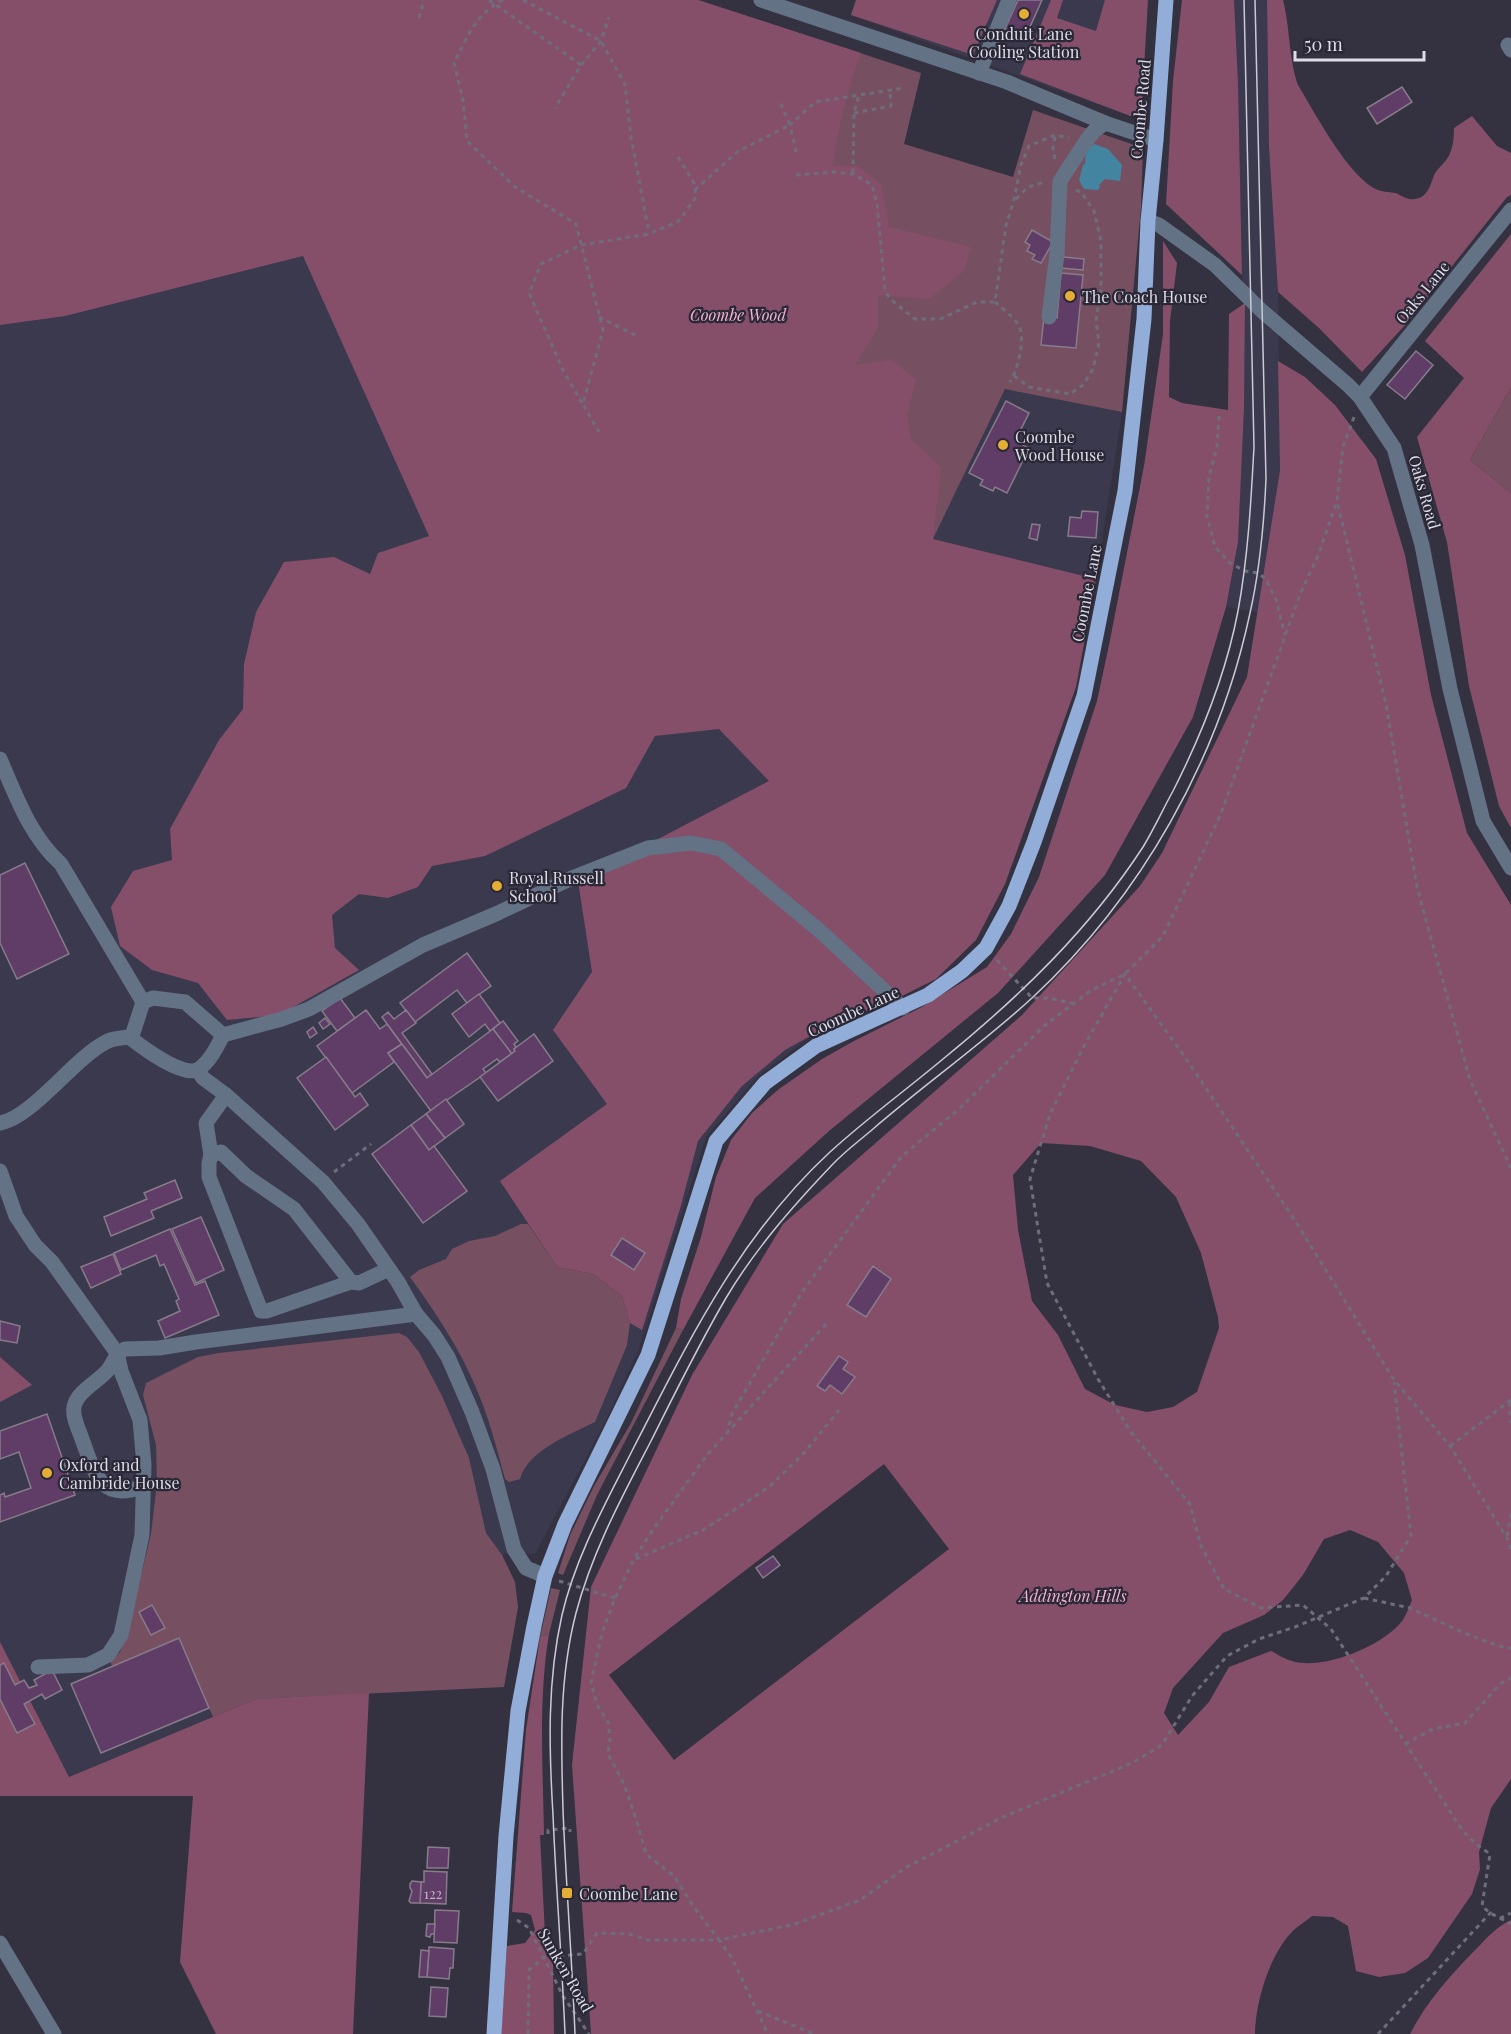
<svg xmlns="http://www.w3.org/2000/svg" width="1511" height="2034" viewBox="0 0 1511 2034" font-family="'Playfair Display',serif">
<style>
.built{fill:#3b394e}
.green{fill:#765061}
.forest{fill:#854f69;fill-rule:evenodd}
.water{fill:#4385a1}
.building{fill:#5f3d67;stroke:#877b8a;stroke-width:1.5}
.lines{fill:none;stroke-linecap:round;stroke-linejoin:round}
.path{stroke:#6f6d7b;stroke-width:3;stroke-dasharray:4.5 4.5;stroke-linecap:butt}
.minor{stroke:#647286;stroke-width:15}
.major{stroke:#92add7;stroke-width:15}
.tram{stroke:#cbcad4;stroke-width:1.5}
.poi-dot{fill:#e4ad35;stroke:#2a2837;stroke-width:2}
.labels{text-anchor:middle;dominant-baseline:central;stroke-width:4.5;stroke-linejoin:round;paint-order:stroke}
.number-label{font-size:14px;fill:#beb5c7}
.poi-label{font-size:16px;fill:#dedde7;stroke:#2a2837;text-anchor:start}
.street-label{font-size:16px;fill:#dedde7;stroke:#2a2837}
.park-label{font-size:16px;font-style:italic;fill:#f5b2d0;stroke:#2a2837}
</style>
<rect width="100%" height="100%" fill="#343241"/>
<g class="built">
<path d="M0,0L674,555L898,992L811,1036L758,1076L706,1137L638,1351L606,1420L535,1554L524,1553L522,1547L502,1555L515,1582L518,1607L504,1687L256,1699L68,1777L0,1767Z"/>
<path d="M856,0H1147L1141,120L851,15Z"/>
<path d="M1234,0H1267L1269,147L1278,292L1280,470L1257,612L1226,607L1238,542L1244,409L1245,303L1242,275L1238,82Z"/>
<path d="M1005,388L1122,412L1096,579L932,539Z"/>
</g>
<g class="green">
<path d="M698,0L921,73L904,144L1013,177L1033,110L1143,148L1141,207L1122,412L1005,389L933,539L1016,836Z"/>
<path d="M1511,388V493L1470,460Z"/>
<path d="M521,1224H528L557,1267L593,1274L622,1296L630,1323L627,1345L595,1422C571,1434 528,1450 520,1479L509,1482L505,1479C497,1449 489,1418 477,1390C460,1349 436,1313 410,1277L419,1270L446,1259L452,1249L469,1241L495,1236Z"/>
<path d="M676,1328L683,1330L597,1495L563,1575L558,1573L570,1535L594,1486L631,1423Z"/>
<path d="M399,1333L407,1337L419,1352L442,1396L469,1458L486,1533L502,1555L515,1582L518,1607L504,1687L256,1699L213,1717L179,1638L112,1666L110,1661L120,1652L130,1622L151,1534L157,1483L156,1445L143,1395L146,1383L198,1357L219,1353Z"/>
<path d="M551,1588L560,1590L549,1634L540,1637Z"/>
</g>
<g class="forest">
<path d="M0,0H698L861,53C847,90 838,127 833,166H857L881,184L889,227L971,247L964,271L929,299L878,295V327L855,365L892,360L916,380L907,415L911,439L941,467L933,539L1096,579L1076,687L1005,884L976,940L936,979L886,1004L835,1022L785,1050L742,1086L698,1141L680,1209L642,1330L630,1323L622,1296L593,1274L557,1267L500,1181L607,1104L553,1030L592,972L578,881L769,781L719,729L655,736L626,788L485,856L432,866L418,887L388,898L359,894L332,915L335,948L359,970L279,1015L227,1020L198,983L152,970L120,946L111,907L133,871L172,860L170,829L219,740L243,709L244,664L256,612L284,562L334,557L370,574L378,553L429,536L303,256L65,316L0,325Z"/>
<path d="M856,0H997L973,55L851,15Z"/>
<path d="M1051,0H1063L1057,18L1096,31L1105,0H1148L1141,120L1020,74Z"/>
<path d="M1182,0H1234L1238,82L1242,275L1166,204L1173,81Z"/>
<path d="M1267,0H1283C1290,27 1289,61 1298,85C1315,113 1349,178 1378,190C1384,192 1390,192 1396,193C1400,195 1405,198 1409,199C1428,201 1430,185 1435,173C1438,168 1444,164 1447,159C1453,150 1454,138 1454,128L1472,116L1497,146L1511,153V195L1507,197L1406,324L1362,372L1319,328L1278,292L1269,147Z"/>
<path d="M1511,234V388L1470,460L1511,493V828L1499,806L1469,686L1447,542L1417,437L1464,378L1425,341Z"/>
<path d="M1163,241L1177,263L1170,321L1169,397L1182,403L1228,410L1229,314L1245,303L1244,409L1238,542L1226,607L1193,717L1105,875L998,993L829,1131L755,1198L683,1330L676,1328L681,1299L701,1237L716,1177L731,1140L752,1113L779,1089L822,1059L854,1041L920,1008L987,967L1011,934L1039,877L1097,701L1109,645L1144,466L1163,334Z"/>
<path d="M1278,361L1305,377L1335,405L1376,459L1405,555L1431,695L1467,833L1511,905V1779L1491,1808L1479,1852L1480,1869L1472,1894L1428,1958L1405,1973L1379,1977L1356,1971L1348,1926L1333,1917L1312,1916C1305,1922 1296,1927 1290,1934C1269,1957 1255,2004 1255,2034H591L572,1765L591,1587L692,1375L783,1224L1022,1015L1140,886L1162,853L1247,677L1280,470ZM1041,1143L1090,1146L1141,1161L1176,1197L1201,1253L1218,1317L1219,1328L1197,1392L1173,1407L1147,1412L1115,1405L1085,1389L1058,1335L1032,1301L1018,1230L1013,1175ZM884,1464L949,1549L674,1760L609,1675ZM1350,1530L1378,1542L1404,1573L1412,1600C1409,1607 1406,1616 1402,1621C1383,1646 1322,1671 1292,1661C1284,1659 1277,1654 1271,1651L1229,1667L1209,1702L1178,1735L1164,1713L1173,1688L1223,1633L1264,1615L1283,1600L1303,1575L1324,1539Z"/>
<path d="M0,1357L32,1385L0,1402Z"/>
<path d="M549,1634C538,1701 543,1767 544,1835H540L546,1955L553,1963L554,2034H501L507,1946L525,1943L535,1930L531,1915L526,1913L512,1912L526,1730L540,1637Z"/>
<path d="M0,1642L69,1777L256,1699L369,1693L353,2034H216L180,1962L193,1796H0Z"/>
<path d="M1511,1920V2034H1410C1427,2001 1450,1976 1476,1949C1487,1938 1496,1927 1511,1920Z"/>
</g>
<path class="water" d="M1094,144L1108,149L1122,165L1120,181L1105,179L1099,185L1100,187L1098,190L1084,189L1079,180L1083,165L1085,164L1086,152Z"/>
<g class="building">
<path d="M1018,0H1042L1025,38L1005,29Z"/>
<path d="M1402,87L1412,102L1377,124L1367,108Z"/>
<path d="M1032,230L1053,242L1041,263L1032,259L1035,255L1027,251L1030,245L1025,242Z"/>
<path d="M1063,257L1084,259L1083,270L1061,268Z"/>
<path d="M1061,273L1083,275L1076,348L1041,345L1044,317L1057,318Z"/>
<path d="M1416,351L1433,365L1405,399L1387,385Z"/>
<path d="M1006,401L1029,413L1015,441L1029,448L1007,493L995,487L993,491L980,485L983,480L969,473Z"/>
<path d="M1082,511L1098,512L1096,538L1068,536L1070,517L1081,518Z"/>
<path d="M1032,524L1040,525L1037,540L1029,538Z"/>
<path d="M25,863L69,954L17,979L0,943V875Z"/>
<path d="M467,953L491,986L467,1003L457,990L415,1022L400,1003Z"/>
<path d="M479,994L500,1023L490,1031L485,1024L469,1037L452,1014Z"/>
<path d="M340,998L355,1018L337,1031L322,1011Z"/>
<path d="M366,1010L380,1029L387,1024L402,1044L388,1053L394,1062L352,1093L317,1046Z"/>
<path d="M406,1010L416,1023L402,1033L432,1074L427,1078L382,1017L388,1012L394,1019Z"/>
<path d="M325,1018L330,1024L323,1029L319,1023Z"/>
<path d="M503,1021L518,1041L514,1044L516,1047L514,1049L515,1051L512,1054L493,1029Z"/>
<path d="M313,1027L317,1033L310,1038L307,1032Z"/>
<path d="M493,1029L512,1054L500,1062L497,1059L483,1069L486,1073L431,1111L388,1053L402,1044L427,1078Z"/>
<path d="M534,1034L553,1061L498,1101L480,1077L515,1051L514,1049Z"/>
<path d="M326,1057L355,1097L360,1093L368,1105L335,1130L297,1078Z"/>
<path d="M446,1099L464,1124L445,1138L426,1114Z"/>
<path d="M426,1114L445,1138L429,1150L411,1125Z"/>
<path d="M411,1125L429,1150L434,1146L467,1191L423,1223L372,1154Z"/>
<path d="M175,1180L182,1198L151,1211L154,1218L111,1236L104,1217L147,1199L144,1193Z"/>
<path d="M201,1217L224,1270L196,1283L172,1229Z"/>
<path d="M170,1229L195,1285L205,1281L219,1315L165,1338L158,1321L180,1311L176,1301L179,1299L164,1264L160,1266L156,1255L121,1270L114,1253Z"/>
<path d="M622,1238L645,1253L634,1270L611,1255Z"/>
<path d="M113,1254L121,1274L91,1288L81,1267Z"/>
<path d="M873,1266L891,1279L866,1317L847,1305Z"/>
<path d="M0,1321L20,1326L17,1343L0,1340Z"/>
<path d="M839,1356L848,1362L843,1369L855,1377L842,1394L830,1385L825,1391L817,1386Z"/>
<path d="M47,1414L75,1495L0,1522V1495L4,1493L5,1497L31,1488L19,1452L0,1459V1431Z"/>
<path d="M773,1556L780,1565L763,1578L756,1568Z"/>
<path d="M152,1605L165,1628L151,1635L139,1612Z"/>
<path d="M179,1638L209,1708L101,1753L71,1684Z"/>
<path d="M4,1663L15,1685L24,1680L29,1688L37,1685L34,1680L52,1670L62,1690L45,1699L42,1694L24,1704L35,1724L17,1733L0,1699V1665Z"/>
<path d="M428,1847L449,1848L448,1868H427Z"/>
<path d="M424,1871L447,1872L446,1904L420,1903L421,1882H424Z"/>
<path d="M412,1881L421,1882L420,1903H411L409,1901L412,1891L410,1888V1884Z"/>
<path d="M435,1910L459,1911L457,1943L434,1942Z"/>
<path d="M427,1924H435L434,1934H431L430,1937L426,1936Z"/>
<path d="M429,1947L454,1949L453,1968H450L449,1979L427,1977Z"/>
<path d="M421,1950L429,1951L427,1977H419Z"/>
<path d="M431,1987L448,1988L446,2017L429,2016Z"/>
</g>
<g class="lines">
<g class="path">
<path d="M489,0L581,65L555,108"/>
<path d="M503,0C477,12 466,39 454,63L463,100L467,141L515,187L576,224L603,330L583,404L599,432"/>
<path d="M523,0L601,41L625,85L631,137L649,233"/>
<path d="M419,18L424,0"/>
<path d="M581,65L601,41L609,17"/>
<path d="M854,113L891,106L890,89"/>
<path d="M796,152L790,125L815,102L904,88"/>
<path d="M1055,159L1053,149L1055,136"/>
<path d="M853,173L854,113L859,95"/>
<path d="M796,175L835,172L853,174L872,185L877,204L885,290L890,299L915,319H940L977,302H995L1006,225L1014,200L1021,165L1029,146L1055,135L1069,138"/>
<path d="M695,190L737,152L790,125L780,102"/>
<path d="M1016,199L1028,187L1045,182"/>
<path d="M995,302C1003,309 1014,317 1019,326C1026,338 1017,372 1010,382"/>
<path d="M599,317L637,336"/>
<path d="M1014,376L1029,387L1070,394L1083,385L1093,369L1099,343L1096,321L1101,289V241L1094,211L1081,192L1076,190"/>
<path d="M582,403L563,370L529,293L541,264L581,245L649,234L679,221L696,197L694,183L678,157"/>
<path d="M1219,416L1217,447L1209,477L1207,516L1215,547L1230,563L1245,571L1258,573L1266,579L1276,600L1285,635"/>
<path d="M1354,417L1343,447L1337,501L1386,704L1417,887L1470,1080L1511,1168"/>
<path d="M997,960L1032,998H1048L1076,1004"/>
<path d="M334,1172L371,1144"/>
<path d="M826,1324L707,1455L652,1531L634,1559L615,1598L602,1633L591,1683L597,1705L608,1722L610,1739L608,1754L624,1784L637,1822L646,1854L674,1876L693,1906L719,1940L795,1924L860,1900L907,1867L1003,1817L1132,1763L1162,1745L1192,1696L1227,1656L1259,1639L1295,1627L1364,1598L1386,1576L1411,1536L1394,1382"/>
<path d="M1509,1402L1511,1423"/>
<path d="M727,1434L732,1414L802,1292L902,1156L959,1109L1044,1026L1090,991L1125,974L1163,936L1220,816L1301,592L1318,556L1337,501"/>
<path d="M1450,1446L1511,1400"/>
<path d="M1507,1536L1511,1514"/>
<path d="M1511,1549L1507,1538L1450,1446L1394,1380L1296,1222L1187,1060L1125,974L1084,1046L1050,1114L1030,1179L1047,1283L1098,1379L1131,1432L1190,1504L1201,1546L1224,1589L1261,1608L1303,1605L1331,1629L1462,1830L1476,1844L1490,1854L1482,1906L1490,1913L1500,1918L1511,1913"/>
<path d="M636,1559L705,1529L769,1487L804,1453L839,1410"/>
<path d="M559,1581L615,1598"/>
<path d="M1364,1598L1410,1608L1464,1633L1505,1648H1511"/>
<path d="M1405,1744L1433,1729L1465,1723L1500,1684L1511,1678"/>
<path d="M548,1834V1830L570,1828V1832"/>
<path d="M1500,1918L1511,1924"/>
<path d="M517,1920L529,1928L563,1996L589,2034"/>
<path d="M758,2011L814,2034"/>
<path d="M528,2034L529,1970L544,1957L583,1954L597,1933L629,1934L648,1940H719L732,1958L766,2030L770,2034"/>
<path d="M1378,2034L1494,1909"/>
</g>
<g class="minor">
<path d="M761,0L1007,82L1105,123L1156,140"/>
<path d="M1508,45L1511,50"/>
<path d="M979,73L1009,0"/>
<path d="M1148,221L1159,225L1215,265L1262,311L1348,385L1360,397L1394,448L1422,545L1450,689L1483,821L1511,868"/>
<path d="M1049,317L1057,254L1060,181L1086,141L1094,131L1105,123"/>
<path d="M1360,397L1511,210"/>
<path d="M0,759C16,796 30,836 61,864L143,1002"/>
<path d="M153,998L185,1002L223,1035C217,1047 210,1061 199,1069C184,1079 142,1047 129,1037L133,1033L143,1002Z"/>
<path d="M223,1035L282,1019L309,1009L423,945L498,913L572,878L648,848L691,843L721,849L820,931L903,1008"/>
<path d="M198,1070L203,1078L226,1095L323,1182L358,1224L398,1282L416,1314L434,1335L448,1357L472,1412L493,1469L514,1549L526,1568L545,1576"/>
<path d="M0,1123C33,1117 73,1059 106,1042C113,1038 122,1038 129,1037"/>
<path d="M211,1155L206,1123L226,1095"/>
<path d="M0,1171L16,1216L35,1245L52,1262L117,1353L121,1371L140,1420L144,1465L142,1535L121,1635L108,1655L88,1665L38,1667"/>
<path d="M351,1282L267,1311H261L209,1177V1163L211,1155L221,1152L246,1176L294,1209L351,1282L359,1283L389,1269"/>
<path d="M143,1486C100,1504 94,1471 82,1439C79,1430 72,1417 74,1407C77,1391 98,1382 108,1370C114,1362 115,1354 125,1349L159,1348L196,1342L416,1314"/>
<path d="M0,1943L54,2034"/>
</g>
<path class="major" d="M494,2034L506,1836L518,1711L534,1626L545,1576L565,1524L648,1355L716,1141L765,1083L816,1046L928,995L962,971L986,948L1009,906L1034,842L1084,696L1125,491L1144,319L1148,221L1156,140L1166,0"/>
<g class="tram">
<path d="M565,2034C562,1961 556,1888 553,1815C549,1748 547,1681 562,1615C576,1555 607,1501 634,1447C689,1340 740,1235 830,1152C866,1119 906,1090 943,1059C1019,997 1089,930 1143,847C1154,829 1163,809 1173,791C1202,734 1226,674 1238,611C1248,557 1251,502 1254,447L1244,0"/>
<path d="M575,2034C572,1959 566,1885 563,1810C561,1744 559,1678 576,1613C592,1552 622,1497 651,1441C675,1393 699,1344 726,1298C755,1249 793,1206 832,1165C844,1152 859,1141 873,1129C925,1084 982,1044 1032,998C1141,897 1219,759 1250,613C1260,569 1264,524 1266,479L1255,0"/>
</g>
</g>
<g class="poi-dot">
<circle cx="1024" cy="14" r="6"/>
<circle cx="1070" cy="296" r="6"/>
<circle cx="1003" cy="445" r="6"/>
<circle cx="497" cy="886" r="6"/>
<circle cx="47" cy="1473" r="6"/>
<rect x="561" y="1887" width="12" height="12" rx="3"/>
</g>
<g class="labels">
<g class="number-label">
<text x="433" y="1893">122</text>
</g>
<g class="poi-label">
<text x="1024" y="33" text-anchor="middle">Conduit Lane<tspan x="1024" dy="18">Cooling Station</tspan></text>
<text x="1082" y="296">The Coach House</text>
<text x="1015" y="436">Coombe<tspan x="1015" dy="18">Wood House</tspan></text>
<text x="509" y="877">Royal Russell<tspan x="509" dy="18">School</tspan></text>
<text x="59" y="1464">Oxford and<tspan x="59" dy="18">Cambride House</tspan></text>
<text x="579" y="1893">Coombe Lane</text>
</g>
<g class="street-label">
<text transform="translate(1140 109) rotate(-85)">Coombe Road</text>
<text transform="translate(1422 292) rotate(-51)">Oaks Lane</text>
<text transform="translate(1425 492) rotate(74)">Oaks Road</text>
<text transform="translate(1086 593) rotate(-79)">Coombe Lane</text>
<text transform="translate(853 1011) rotate(-25)">Coombe Lane</text>
<text transform="translate(566 1970) rotate(60)">Sunken Road</text>
</g>
<g class="park-label">
<text x="738" y="314">Coombe Wood</text>
<text x="1073" y="1595">Addington Hills</text>
</g>
</g>
<path d="M1295 51v9h129v-9" fill="none" stroke="#dedde7" stroke-width="3"/>
<text x="1304" y="51" font-size="18" fill="#dedde7" stroke="#2a2837" stroke-width="4.5" paint-order="stroke">50 m</text>
</svg>
